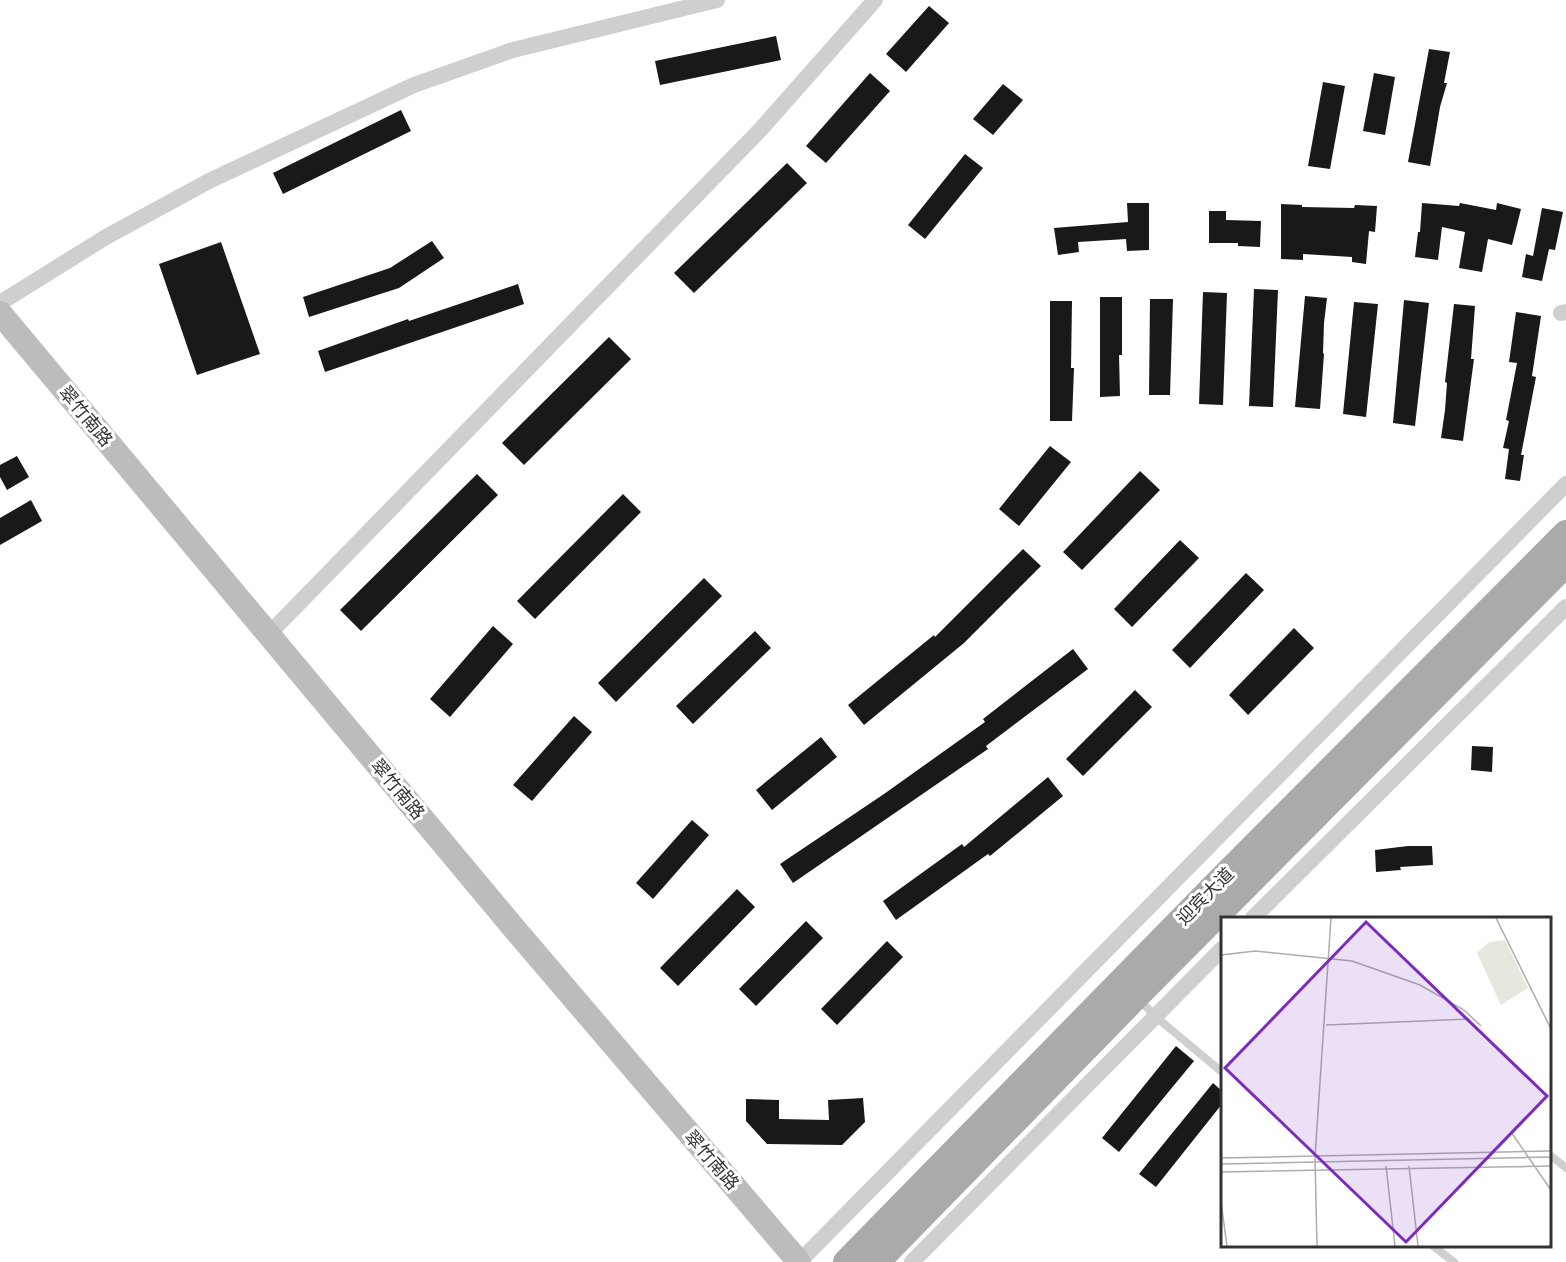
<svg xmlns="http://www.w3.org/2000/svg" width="1566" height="1262" viewBox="0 0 1566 1262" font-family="'PT Sans','Noto Sans SC',sans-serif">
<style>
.building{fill:#191919}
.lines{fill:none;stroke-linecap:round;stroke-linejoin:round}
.service{stroke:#cfcfcf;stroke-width:8}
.minor{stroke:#cfcfcf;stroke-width:16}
.secondary{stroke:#bcbcbc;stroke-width:24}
.primary{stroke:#aaa;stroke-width:26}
.labels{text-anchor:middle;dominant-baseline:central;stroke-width:6;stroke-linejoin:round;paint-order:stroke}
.street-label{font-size:18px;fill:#323232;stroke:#fff}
.inset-road{fill:none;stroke:#adadad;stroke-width:1.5}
.view{fill:#7b2cbf;fill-opacity:0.15;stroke:#7b2cbf;stroke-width:3}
.inset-edge{fill:none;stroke:#323232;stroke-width:3}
</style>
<rect width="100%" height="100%" fill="#fff"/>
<g class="building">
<path d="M929,6L949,23L906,72L886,54Z"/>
<path d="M776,36L781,60L660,85L655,61Z"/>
<path d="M1429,49L1450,52L1444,83H1447L1440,107L1430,166L1408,162Z"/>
<path d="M870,73L890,91L826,163L806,146Z"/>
<path d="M1374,73L1395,77L1385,135L1363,131Z"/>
<path d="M1323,82L1345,86L1330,169L1308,166Z"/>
<path d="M1003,84L1023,100L993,135L973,119Z"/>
<path d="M401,110L411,131L283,194L273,173Z"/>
<path d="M965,154L983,168L925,239L908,225Z"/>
<path d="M787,163L807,183L694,293L674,273Z"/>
<path d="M1127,203H1149V250L1127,251L1126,239L1078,242L1079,252L1058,255L1054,228L1128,222Z"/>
<path d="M1422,203L1459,206L1460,203L1496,210L1497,203L1521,209L1512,245L1488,239L1482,272L1459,268L1465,232L1442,227L1438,260L1415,257L1418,232H1420Z"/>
<path d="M1281,204L1302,205V207L1354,208L1355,205L1377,206L1375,232L1369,231L1366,264L1352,262V257L1303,254V260L1281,259Z"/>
<path d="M1542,208L1563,212L1555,250L1549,249L1542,281L1522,277L1526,254L1533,256Z"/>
<path d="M1209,211H1226V220L1261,221L1260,247L1238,246V243H1209Z"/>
<path d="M432,241L444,258L399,288L309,317L303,297L390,268Z"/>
<path d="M221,242L260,354L197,375L159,264Z"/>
<path d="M518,284L524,304L325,372L318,351L408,319L409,321Z"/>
<path d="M1254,289L1278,290L1273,407L1249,406Z"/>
<path d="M1203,292L1227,293L1223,405L1199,404Z"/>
<path d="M1305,296L1327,298L1324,323L1323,353L1324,354L1320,409L1295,407Z"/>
<path d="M1100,297H1122V355H1119L1120,396L1100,397Z"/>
<path d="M1150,299H1173L1170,395H1149Z"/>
<path d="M1404,300L1429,303L1415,426L1393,423Z"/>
<path d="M1050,301H1072L1071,368H1074L1072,421H1050Z"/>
<path d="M1354,302L1378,304L1366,417L1343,414Z"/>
<path d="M1454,304L1475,306L1471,359H1474L1463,441L1441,438L1445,410L1447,383L1445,382Z"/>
<path d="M1516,312L1541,316L1532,376L1536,377L1521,455H1524L1520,481L1505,479L1509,449L1503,448L1509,421L1506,420L1517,363L1509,362Z"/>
<path d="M609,337L631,359L524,465L502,443Z"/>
<path d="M1050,446L1071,462L1019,526L999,509Z"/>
<path d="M17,456L29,477L7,490L0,477V465Z"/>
<path d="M1140,471L1160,490L1082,570L1063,552Z"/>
<path d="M477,474L498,495L361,631L340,610Z"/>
<path d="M623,494L641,512L535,619L517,601Z"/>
<path d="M31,500L42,521L0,545V518Z"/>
<path d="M1180,540L1199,558L1132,627L1114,609Z"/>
<path d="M1023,549L1041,566L964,643L864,725L848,705L934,635L935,637Z"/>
<path d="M1246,573L1264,590L1190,668L1172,650Z"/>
<path d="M704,578L722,596L616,702L598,683Z"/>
<path d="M493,626L513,644L450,717L430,699Z"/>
<path d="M1294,628L1314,648L1248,715L1229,695Z"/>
<path d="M755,631L771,648L693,724L676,706Z"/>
<path d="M1073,649L1088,669L986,746L988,749L793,883L780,864L884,794L985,722L983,719Z"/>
<path d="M1135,690L1152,707L1083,776L1066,759Z"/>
<path d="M574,716L592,732L532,801L513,785Z"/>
<path d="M821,737L837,757L772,810L756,790Z"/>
<path d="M1472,746L1493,747L1492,772L1471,770Z"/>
<path d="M1048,777L1063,796L990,856L988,854L896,920L883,901L962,844L964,847Z"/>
<path d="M692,820L709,835L653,899L636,883Z"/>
<path d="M1408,846H1432L1433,865L1400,867L1401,870L1376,872L1375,850Z"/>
<path d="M737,889L755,907L678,986L660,968Z"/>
<path d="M806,921L823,938L756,1006L739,989Z"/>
<path d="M887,941L903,957L837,1025L821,1009Z"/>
<path d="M1176,1046L1194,1061L1119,1152L1102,1138Z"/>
<path d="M1213,1083L1222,1091V1104L1156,1187L1139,1174Z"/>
<path d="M863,1098L865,1122L842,1145L767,1144L746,1121V1099L779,1100V1119L829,1120L828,1100Z"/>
</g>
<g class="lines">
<g class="service">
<path d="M1138,999L1162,1022L1222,1072"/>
<path d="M1550,1155L1566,1168"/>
<path d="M1433,1246L1454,1262"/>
</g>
<g class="minor">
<path d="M0,303L106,237L209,181L414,85L513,50L717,0"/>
<path d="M1561,313L1566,312"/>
<path d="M268,635L761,129L875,0"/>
<path d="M1253,918L1566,607"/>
<path d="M799,1262L1566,484"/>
<path d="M912,1262L1222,949"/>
</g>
<path class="secondary" d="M0,313L518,933L799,1262"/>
<g class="primary">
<path d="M846,1262L1220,880L1566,533"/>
<path d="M877,1262L1136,997L1566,564"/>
</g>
</g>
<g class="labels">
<g class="street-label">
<text transform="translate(86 416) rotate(50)">翠竹南路</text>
<text transform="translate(398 789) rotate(50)">翠竹南路</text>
<text transform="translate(1205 896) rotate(-45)">迎宾大道</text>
<text transform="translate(712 1160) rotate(49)">翠竹南路</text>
</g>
</g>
<g transform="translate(1221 917)">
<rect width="330" height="330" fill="#fff"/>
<path d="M284,23L307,71L280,88L256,36L268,25Z" fill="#e4e8dd"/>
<path class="inset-road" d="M275,1L330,112M0,38L34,34L131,44L199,68L243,93L260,109M105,108L248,102M290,215L330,273M0,241L330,234M0,247L330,240M165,249L174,329M188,249L197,329M0,255L330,249M0,285L6,329M96,329L94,240L110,1"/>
<path class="view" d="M145,5L326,179L185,325L4,151Z"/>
<rect width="330" height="330" class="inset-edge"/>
</g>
</svg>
